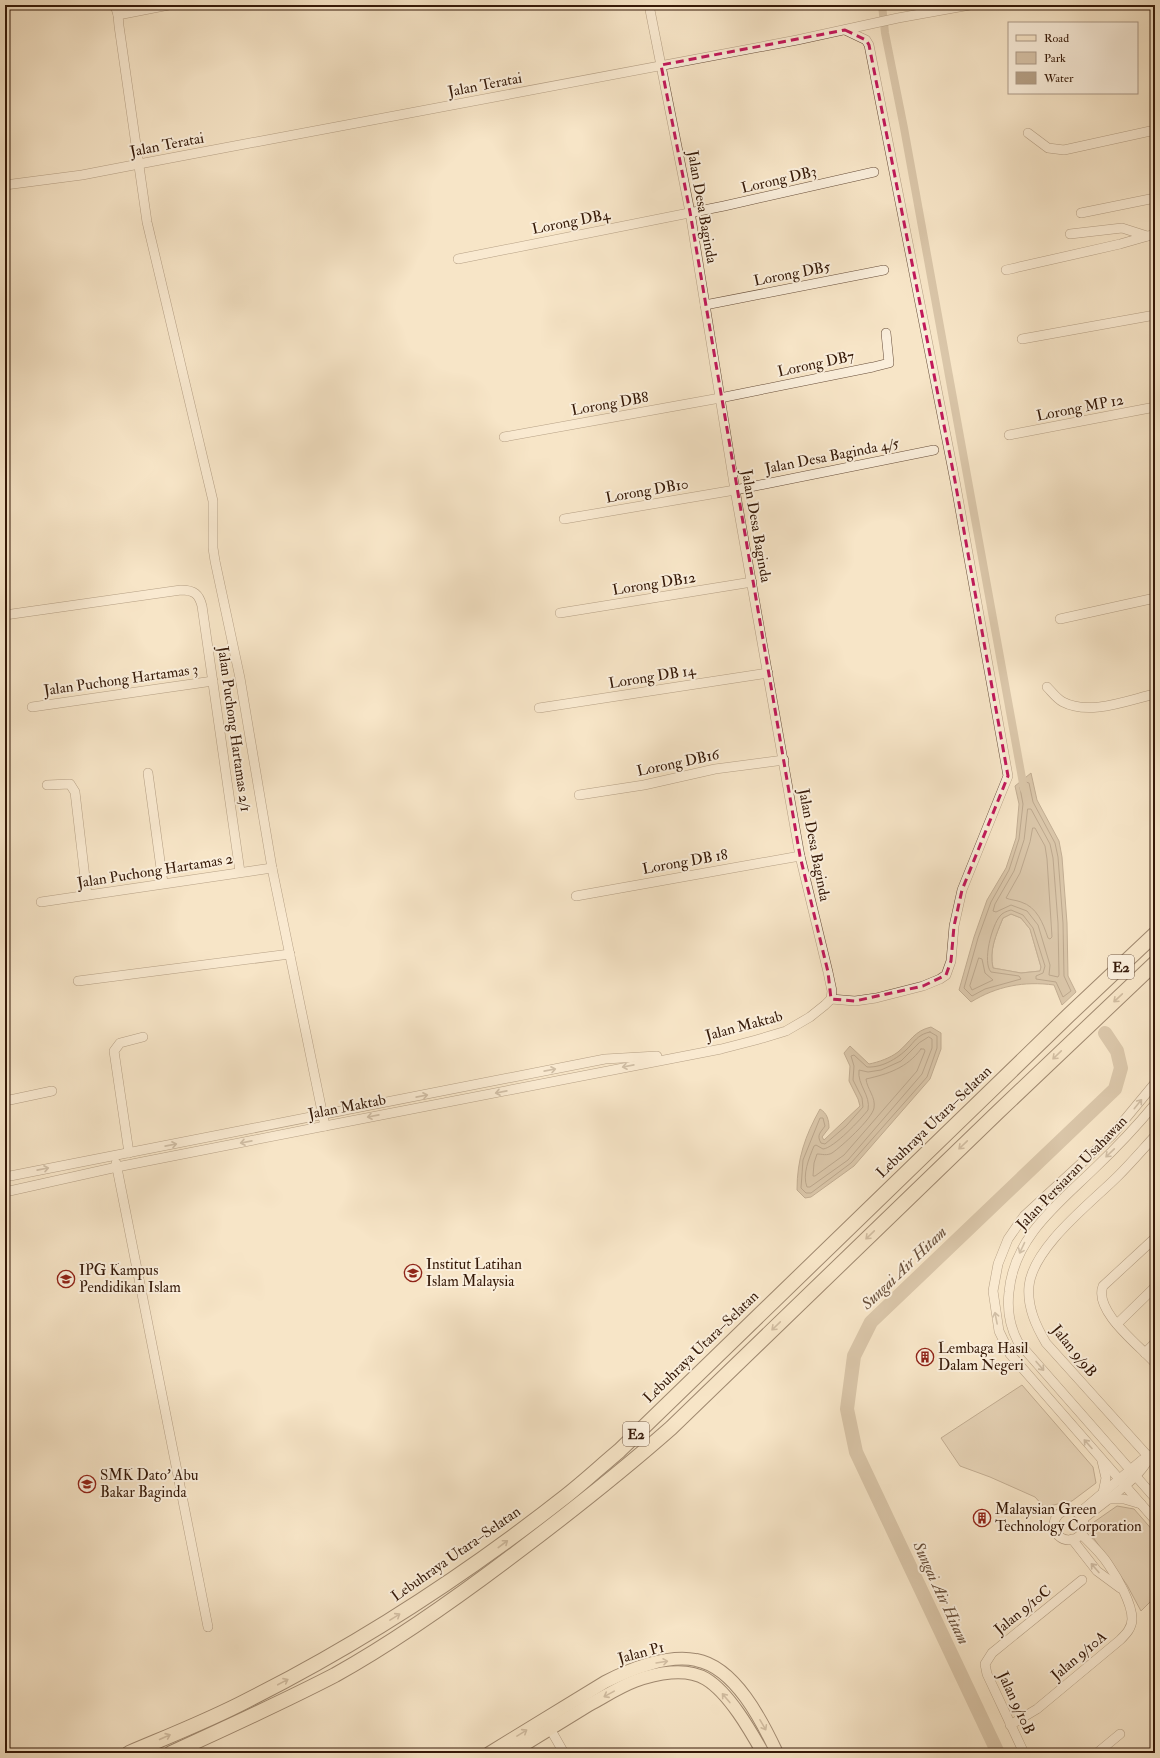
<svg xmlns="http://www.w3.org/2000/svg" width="1160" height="1758" viewBox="0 0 1160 1758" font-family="'IM FELL Double Pica',serif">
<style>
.green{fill:#d6c2a7;stroke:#866e58}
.water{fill:#b5a086;stroke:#826a54;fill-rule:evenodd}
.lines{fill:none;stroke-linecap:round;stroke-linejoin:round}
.shore{stroke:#755c47;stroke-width:1}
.canal{stroke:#b5a086;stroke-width:8}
.river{stroke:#b5a086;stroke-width:14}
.minor-casing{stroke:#664c38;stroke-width:10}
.major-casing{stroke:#351908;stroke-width:14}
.highway-casing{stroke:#351908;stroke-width:16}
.minor{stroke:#faeedb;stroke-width:9}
.major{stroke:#f7e5c7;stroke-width:12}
.highway{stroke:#f7e5c7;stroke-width:14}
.oneway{stroke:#a08971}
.oneway2{stroke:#a18e7c}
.marked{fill:none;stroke:#c2185b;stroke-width:3;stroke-dasharray:8 5;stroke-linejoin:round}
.labels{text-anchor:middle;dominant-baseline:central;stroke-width:4;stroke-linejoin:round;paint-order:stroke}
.shield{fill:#faeedb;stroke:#705947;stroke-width:1}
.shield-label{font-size:14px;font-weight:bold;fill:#351908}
.street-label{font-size:15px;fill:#351908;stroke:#faeedb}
.poi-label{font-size:15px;fill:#351908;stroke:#faeedb;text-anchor:start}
.water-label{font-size:16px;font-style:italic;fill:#684f3a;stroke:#faeedb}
</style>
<rect width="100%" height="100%" fill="#f7e5c7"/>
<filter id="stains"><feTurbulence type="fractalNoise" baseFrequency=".005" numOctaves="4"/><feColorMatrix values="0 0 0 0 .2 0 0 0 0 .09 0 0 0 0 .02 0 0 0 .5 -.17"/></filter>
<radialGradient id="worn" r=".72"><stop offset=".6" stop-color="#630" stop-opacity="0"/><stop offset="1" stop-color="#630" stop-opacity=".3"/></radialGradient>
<g class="green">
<path d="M1011,914L1021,918L1030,929L1041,967L1040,971L1021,973L993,968C989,950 996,935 1003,918Z"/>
<path d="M1022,1385L1093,1467L1096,1483L1072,1501L1044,1507L1035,1497L990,1477L960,1466L941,1438Z"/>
<path d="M1117,1506L1134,1509L1155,1533V1597L1141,1611L1127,1585L1090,1533L1094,1522Z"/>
</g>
<g class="water">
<path d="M1031,773L1037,800L1059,841L1062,857L1067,923L1068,976L1076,992L1062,1005L1054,985C1024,981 997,986 971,1002L959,990L974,937L987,900L1006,868L1016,838L1019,804L1015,786ZM1011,914L1021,918L1030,929L1041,967L1040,971L1021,973L993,968C989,950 996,935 1003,918Z"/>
<path d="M931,1027L941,1033V1049L930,1079L854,1166L811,1197L805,1198L797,1190C797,1159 805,1136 820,1109C827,1113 829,1120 829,1128L822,1137L824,1140L860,1106L858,1099L849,1081L850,1066L844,1053L850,1046L869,1064C879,1062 890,1058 898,1052C911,1041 914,1031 931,1027Z"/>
</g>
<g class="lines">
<g class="shore">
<path d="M1026,782L1029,783L1033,802L1055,843L1058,857L1063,923L1064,976L1071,991L1063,997L1056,982L1036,979V976L1043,973L1045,966L1033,928L1023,915L1011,910C1007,911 1002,913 1000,916C992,925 982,962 991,972L1019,976L1021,979L985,989L972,996L964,988L978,938L991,902L1009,870L1019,839L1023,804L1020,788Z"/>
<path d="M1028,809H1031L1050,844L1053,858L1058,923L1059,975L1058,977L1049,975L1050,965L1038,925L1027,911L1011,905L996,912L993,911L995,904L1014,871L1024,840Z"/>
<path d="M1033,828H1035L1045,846L1047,859L1052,937L1050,939L1048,938C1043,923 1037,907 1021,902C1016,900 1010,900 1006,898L1020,873L1030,842Z"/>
<path d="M979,958L982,959L985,973L993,980L972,990L970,986Z"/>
<path d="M930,1032L937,1036V1048L927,1077L851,1163L811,1193H806L801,1188L803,1160L820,1118H823L825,1126C821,1132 816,1135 821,1143L825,1144L846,1126L863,1107L862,1098L853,1080L854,1066L851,1056L854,1055L867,1067C883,1068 900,1057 910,1046C916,1039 920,1034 930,1032Z"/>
<path d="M929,1037L932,1039V1048L922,1074L848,1160L810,1187H807C802,1175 809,1158 814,1146L816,1145L823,1149C834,1148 861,1119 868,1110C871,1095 857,1085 859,1070L868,1072L881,1070L901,1061L919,1043Z"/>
<path d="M921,1049H924L925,1051L917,1071L844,1155L815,1176H813L814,1163L817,1154C822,1154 827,1156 832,1153C841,1147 872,1119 874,1108C876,1097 867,1089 866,1079C888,1074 907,1068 921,1049Z"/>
</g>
<path class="canal" d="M882,5L885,33L904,128L1024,789"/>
<path class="river" d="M998,1753L856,1452L847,1409L854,1356L871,1322L1115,1089L1121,1068L1117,1051L1105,1033"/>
<defs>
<g id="minor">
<path d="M115,5L118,15"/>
<path d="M169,5L118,15L119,26L147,222L213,501V548L215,561L240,678L272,868L325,1126"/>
<path d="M1028,133L1048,148L1064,150L1155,130"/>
<path d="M5,185L82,175L139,164L797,40L898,18L970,5"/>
<path d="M1081,213L1155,198"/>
<path d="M1070,234L1122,228L1147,236"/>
<path d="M458,259L724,206L874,172"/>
<path d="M1006,270L1120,244L1155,234"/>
<path d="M705,305L884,270"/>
<path d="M1022,339L1155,315"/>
<path d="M1009,435L1155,407"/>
<path d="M504,437L720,398L873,367L889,363L886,333"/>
<path d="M564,519L735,490L934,450"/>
<path d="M560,613L752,582"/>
<path d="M5,615L181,590C194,590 199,594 202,606L240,872"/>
<path d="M1060,619L1155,598"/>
<path d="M1047,687C1052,692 1057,699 1063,702C1090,716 1128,700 1155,694"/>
<path d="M32,707L213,681"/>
<path d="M539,708L768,673"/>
<path d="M148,773L163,883"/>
<path d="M47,785L70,784L75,792L87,895"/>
<path d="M579,795L644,785L715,769L784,760"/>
<path d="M576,896L800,856"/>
<path d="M41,902L272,868"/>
<path d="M78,981L290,954"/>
<path d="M831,999L855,1001L876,998L923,986L940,979L946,975L951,961L954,926L962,890L1008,776L955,481L869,45L866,40L845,30"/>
<path d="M1155,1083L1112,1135L1024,1216L1008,1239L998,1264L993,1291L999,1331L1010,1354L1155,1520"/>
<path d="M5,1101L52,1091"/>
<path d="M1155,1104C1136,1127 1116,1148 1095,1168C1058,1204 1014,1237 1009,1292C1007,1309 1010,1327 1018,1342L1155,1498"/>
<path d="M1155,1136C1143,1149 1131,1163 1118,1176C1091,1203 1033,1247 1029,1286C1027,1307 1036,1326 1046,1343L1155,1464"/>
<path d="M129,1153L114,1051L120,1043L143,1037"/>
<path d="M116,1163L208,1627"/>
<path d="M5,1177L605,1059L657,1056"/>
<path d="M5,1192L117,1167L325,1126L721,1049L756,1040L786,1031L810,1017L825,1005L831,999L832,991L828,972L800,856L735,490L690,212L649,5"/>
<path d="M1155,1238L1103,1286C1093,1311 1140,1346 1155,1363"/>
<path d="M1117,1324L1155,1287"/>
<path d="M1145,1353L1155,1343"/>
<path d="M1102,1461L1106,1478L1103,1493"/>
<path d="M1108,1499H1124L1141,1504"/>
<circle cx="1069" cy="1525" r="15"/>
<path d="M1079,1513L1142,1460L1149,1457L1155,1452"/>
<path d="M1083,1519C1100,1505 1142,1477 1149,1457"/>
<path d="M1072,1539L1097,1571L1120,1588"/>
<path d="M548,1725L564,1753"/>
<path d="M1010,1725L1037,1709L1120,1640C1126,1634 1132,1628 1132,1619C1132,1603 1117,1577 1108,1564C1101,1553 1090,1543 1081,1534"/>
<path d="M1024,1753L987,1674L985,1664L992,1653L1082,1580"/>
<path d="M1097,1753L1120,1734"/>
</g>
<g id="major">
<path d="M489,1753L605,1682C630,1669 668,1654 696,1660C735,1667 762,1721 777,1753"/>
<path d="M511,1753C537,1737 563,1721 589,1705C604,1697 619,1687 635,1681C656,1673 686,1667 706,1679C729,1693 750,1730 763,1753"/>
</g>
<g id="highway">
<path d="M129,1753C169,1736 210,1720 248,1700C361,1643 467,1574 566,1496C584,1482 601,1466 619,1451L1069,1015L1155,934"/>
<path d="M171,1753C226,1728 281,1703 335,1675C398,1640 458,1597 516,1553C569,1513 621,1472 671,1428L998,1112L1155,963"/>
</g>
</defs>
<use href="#minor" class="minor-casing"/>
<use href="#major" class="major-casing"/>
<use href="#highway" class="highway-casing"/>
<use href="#minor" class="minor"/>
<use href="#major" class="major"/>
<use href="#highway" class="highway"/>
</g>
<defs><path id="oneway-shaft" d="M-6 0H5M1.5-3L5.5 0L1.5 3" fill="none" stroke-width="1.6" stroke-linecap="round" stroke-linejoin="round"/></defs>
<g class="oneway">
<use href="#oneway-shaft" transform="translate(1118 998) rotate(137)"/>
<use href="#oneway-shaft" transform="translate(1057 1055) rotate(136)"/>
<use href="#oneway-shaft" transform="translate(963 1145) rotate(136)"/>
<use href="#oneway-shaft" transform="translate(870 1235) rotate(136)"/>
<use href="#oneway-shaft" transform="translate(776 1326) rotate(136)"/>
<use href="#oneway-shaft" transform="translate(503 1544) rotate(-37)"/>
<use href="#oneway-shaft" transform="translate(395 1617) rotate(-32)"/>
<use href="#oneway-shaft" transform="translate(662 1662) rotate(-9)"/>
<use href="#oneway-shaft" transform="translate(283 1682) rotate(-28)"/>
<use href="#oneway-shaft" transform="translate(609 1694) rotate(151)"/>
<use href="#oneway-shaft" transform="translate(726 1698) rotate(-130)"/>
<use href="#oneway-shaft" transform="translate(763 1725) rotate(60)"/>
<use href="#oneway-shaft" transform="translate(522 1733) rotate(-32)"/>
<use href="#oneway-shaft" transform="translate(165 1737) rotate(-24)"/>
</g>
<g class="oneway2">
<use href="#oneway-shaft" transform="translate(628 1066) rotate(169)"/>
<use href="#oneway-shaft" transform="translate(550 1070) rotate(-11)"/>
<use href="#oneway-shaft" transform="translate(501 1092) rotate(169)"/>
<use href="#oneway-shaft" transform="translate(422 1096) rotate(-11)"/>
<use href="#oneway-shaft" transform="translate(1138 1104) rotate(-51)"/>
<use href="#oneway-shaft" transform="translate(373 1116) rotate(169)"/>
<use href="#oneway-shaft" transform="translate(246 1142) rotate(169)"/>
<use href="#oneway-shaft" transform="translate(171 1145) rotate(-11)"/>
<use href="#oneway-shaft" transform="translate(1110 1153) rotate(136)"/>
<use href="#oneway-shaft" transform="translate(43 1169) rotate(-11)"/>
<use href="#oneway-shaft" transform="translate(1022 1248) rotate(115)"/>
<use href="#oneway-shaft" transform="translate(996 1318) rotate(-101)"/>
<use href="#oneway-shaft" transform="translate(1040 1366) rotate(49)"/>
<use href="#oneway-shaft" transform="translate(1088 1444) rotate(-132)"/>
<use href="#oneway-shaft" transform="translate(1095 1568) rotate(-131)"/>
</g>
<path d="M0 0H1160V1758H0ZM845,30L866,40L869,45L955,481L1008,776L962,890L954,926L951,961L946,975L923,986L855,1001L831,999L828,972L800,856L690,212L661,65Z" fill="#f7e5c7" fill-opacity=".55" fill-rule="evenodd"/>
<path class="marked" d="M845,30L866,40L869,45L955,481L1008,776L962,890L954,926L951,961L946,975L923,986L855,1001L831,999L828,972L800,856L690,212L661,65Z"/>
<defs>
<symbol id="university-ring" viewBox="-11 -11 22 22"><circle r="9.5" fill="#faeedb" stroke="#8f2418" stroke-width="1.5"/><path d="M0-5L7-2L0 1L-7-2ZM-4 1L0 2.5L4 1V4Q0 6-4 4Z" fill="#8f2418"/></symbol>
<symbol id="building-ring" viewBox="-11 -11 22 22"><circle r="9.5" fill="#faeedb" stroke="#8f2418" stroke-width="1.5"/><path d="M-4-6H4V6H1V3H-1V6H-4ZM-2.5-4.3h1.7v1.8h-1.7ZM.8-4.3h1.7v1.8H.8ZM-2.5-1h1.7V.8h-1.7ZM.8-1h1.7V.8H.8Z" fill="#8f2418"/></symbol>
<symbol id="school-ring" viewBox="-11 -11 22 22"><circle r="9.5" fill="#faeedb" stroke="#8f2418" stroke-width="1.5"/><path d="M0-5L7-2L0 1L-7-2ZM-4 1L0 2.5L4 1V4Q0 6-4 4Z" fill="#8f2418"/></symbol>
</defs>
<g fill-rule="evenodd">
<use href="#university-ring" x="403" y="1263" width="20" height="20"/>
<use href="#university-ring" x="56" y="1269" width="20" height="20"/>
<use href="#building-ring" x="915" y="1347" width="20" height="20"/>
<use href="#school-ring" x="77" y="1474" width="20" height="20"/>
<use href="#building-ring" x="972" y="1508" width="20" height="20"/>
</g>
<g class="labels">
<g class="shield">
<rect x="1108" y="955" width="26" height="24" rx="3"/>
<rect x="623" y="1422" width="26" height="24" rx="3"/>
</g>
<g class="shield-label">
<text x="1121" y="967">E2</text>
<text x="636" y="1434">E2</text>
</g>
<g class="street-label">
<text transform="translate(485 85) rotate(-11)">Jalan Teratai</text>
<text transform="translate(167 145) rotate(-11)">Jalan Teratai</text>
<text transform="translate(779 180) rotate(-13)">Lorong DB3</text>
<text transform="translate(702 207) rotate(80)">Jalan Desa Baginda</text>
<text transform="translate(571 222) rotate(-11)">Lorong DB4</text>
<text transform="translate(792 274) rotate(-11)">Lorong DB5</text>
<text transform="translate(816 364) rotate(-12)">Lorong DB7</text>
<text transform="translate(610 404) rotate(-10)">Lorong DB8</text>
<text transform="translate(1080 408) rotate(-11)">Lorong MP 12</text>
<text transform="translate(832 456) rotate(-11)">Jalan Desa Baginda 4/5</text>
<text transform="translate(647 491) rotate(-10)">Lorong DB10</text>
<text transform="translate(756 526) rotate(80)">Jalan Desa Baginda</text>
<text transform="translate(654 584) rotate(-9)">Lorong DB12</text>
<text transform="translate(652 677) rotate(-9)">Lorong DB 14</text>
<text transform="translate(121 680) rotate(-8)">Jalan Puchong Hartamas 3</text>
<text transform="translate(234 729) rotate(82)">Jalan Puchong Hartamas 2/1</text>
<text transform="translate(678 763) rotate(-12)">Lorong DB16</text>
<text transform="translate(814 845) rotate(79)">Jalan Desa Baginda</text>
<text transform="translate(685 862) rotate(-10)">Lorong DB 18</text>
<text transform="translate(155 871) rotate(-9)">Jalan Puchong Hartamas 2</text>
<text transform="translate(744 1026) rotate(-15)">Jalan Maktab</text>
<text transform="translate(347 1107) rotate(-11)">Jalan Maktab</text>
<text transform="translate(934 1122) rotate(-44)">Lebuhraya Utara–Selatan</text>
<text transform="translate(1072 1173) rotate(-46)">Jalan Persiaran Usahawan</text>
<text transform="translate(701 1347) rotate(-44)">Lebuhraya Utara–Selatan</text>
<text transform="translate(1074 1351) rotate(51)">Jalan 9/9B</text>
<text transform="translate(456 1554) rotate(-35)">Lebuhraya Utara–Selatan</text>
<text transform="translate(1023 1610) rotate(-39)">Jalan 9/10C</text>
<text transform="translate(641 1653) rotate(-15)">Jalan P1</text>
<text transform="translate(1079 1656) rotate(-40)">Jalan 9/10A</text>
<text transform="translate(1016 1703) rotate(65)">Jalan 9/10B</text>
</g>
<g class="poi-label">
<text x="426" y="1264">Institut Latihan<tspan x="426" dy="17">Islam Malaysia</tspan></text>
<text x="79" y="1270">IPG Kampus<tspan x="79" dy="17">Pendidikan Islam</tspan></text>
<text x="938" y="1348">Lembaga Hasil<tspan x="938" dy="17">Dalam Negeri</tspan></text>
<text x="100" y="1475">SMK Dato’ Abu<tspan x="100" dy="17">Bakar Baginda</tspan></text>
<text x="995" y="1509">Malaysian Green<tspan x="995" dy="17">Technology Corporation</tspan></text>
</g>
<g class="water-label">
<text transform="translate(904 1268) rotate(-44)">Sungai Air Hitam</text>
<text transform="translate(941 1593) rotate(65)">Sungai Air Hitam</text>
</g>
</g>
<rect width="1160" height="1758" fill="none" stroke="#f7e5c7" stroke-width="20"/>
<rect x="6" y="6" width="1148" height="1746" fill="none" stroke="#351908" stroke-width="2"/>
<rect x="10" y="10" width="1140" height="1738" fill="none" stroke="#351908"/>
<rect x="1008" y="22" width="130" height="72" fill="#faeedb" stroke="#ab9987"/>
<rect x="1016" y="35" width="20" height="6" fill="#f7e5c7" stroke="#ab9987"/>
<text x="1044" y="42" font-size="12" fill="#351908">Road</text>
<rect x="1016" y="52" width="20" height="12" fill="#d6c2a7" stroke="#ab9987"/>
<text x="1044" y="62" font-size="12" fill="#351908">Park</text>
<rect x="1016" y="72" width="20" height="12" fill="#b5a086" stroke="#ab9987"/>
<text x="1044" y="82" font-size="12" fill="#351908">Water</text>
<rect width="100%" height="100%" filter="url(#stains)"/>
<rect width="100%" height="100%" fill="url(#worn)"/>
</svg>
